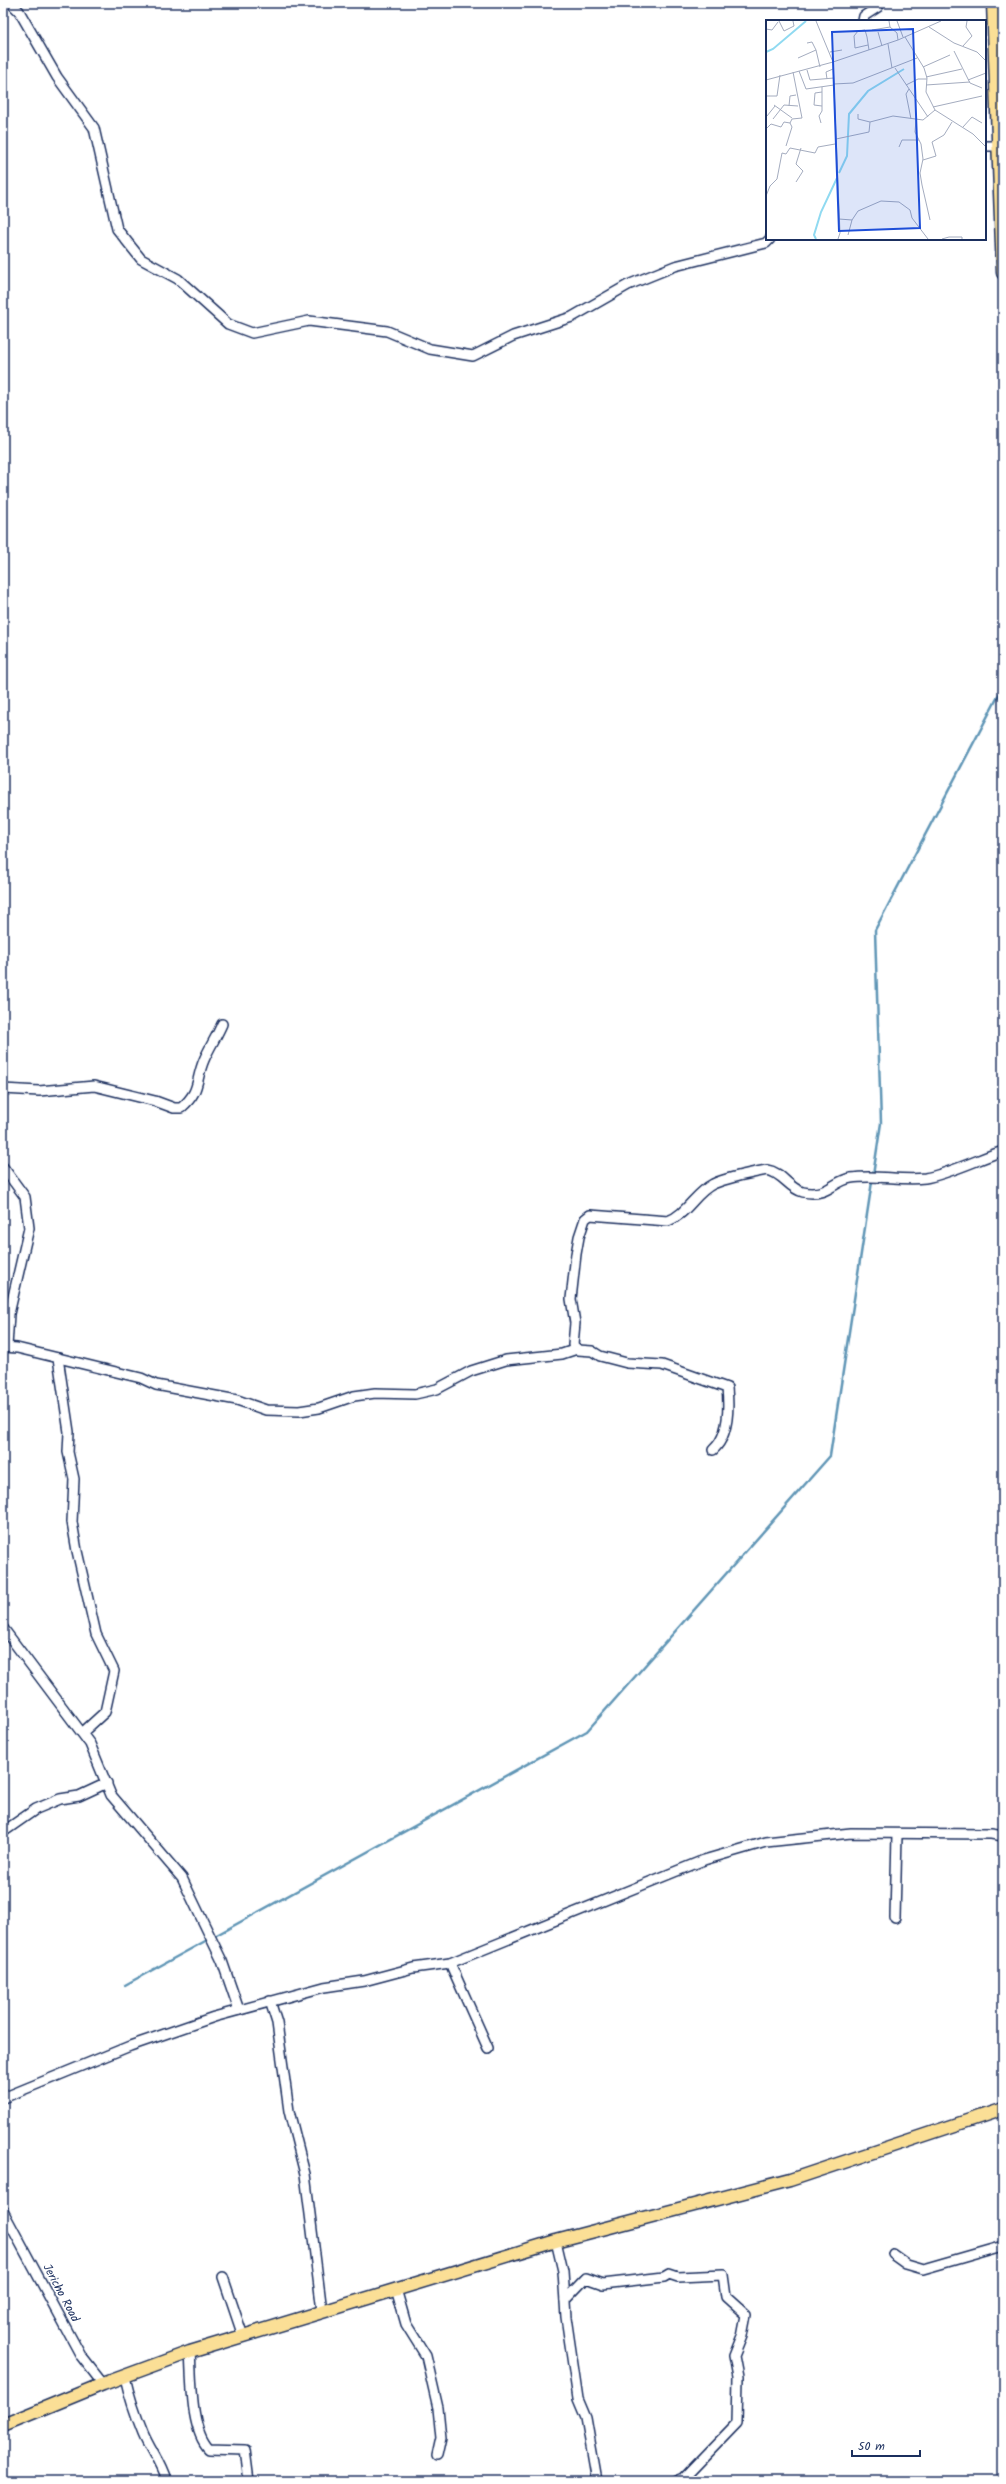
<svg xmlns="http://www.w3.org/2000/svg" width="1006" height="2484" viewBox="0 0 1006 2484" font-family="Kalam,sans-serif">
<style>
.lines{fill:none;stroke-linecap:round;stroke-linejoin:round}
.stream{stroke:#6196b6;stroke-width:2.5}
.minor-casing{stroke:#1b2f5e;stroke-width:12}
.major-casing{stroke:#1b2f5e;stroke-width:15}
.minor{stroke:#fff;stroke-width:9}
.major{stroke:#fbdf96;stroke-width:12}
.labels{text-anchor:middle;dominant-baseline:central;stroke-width:3;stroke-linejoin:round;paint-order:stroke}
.street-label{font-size:12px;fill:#1b2f5e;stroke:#fff}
.inset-river{fill:none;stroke:#90daf1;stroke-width:2}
.inset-road{fill:none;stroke:#a4acbf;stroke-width:1}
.view{fill:#1d4ed8;fill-opacity:0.15;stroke:#1d4ed8;stroke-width:2}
.inset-edge{fill:none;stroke:#1b2f5e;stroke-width:2}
</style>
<rect width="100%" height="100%" fill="#fff"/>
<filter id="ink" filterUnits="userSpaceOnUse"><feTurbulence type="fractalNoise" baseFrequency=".025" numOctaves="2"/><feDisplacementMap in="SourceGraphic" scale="8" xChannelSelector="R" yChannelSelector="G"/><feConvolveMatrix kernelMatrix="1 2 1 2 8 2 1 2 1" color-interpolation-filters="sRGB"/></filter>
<g filter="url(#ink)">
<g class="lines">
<g class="stream">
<path d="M213,1937L587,1731L830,1456L881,1123L875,930L1003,687"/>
<path d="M125,1985L209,1939"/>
</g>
<defs>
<g id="minor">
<path d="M11,3L19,11L57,77L94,128L117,229L141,259L178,279L228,324L252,333L309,321L387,331L430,349L473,356L513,336L572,317L628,285L675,266L766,243L770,239"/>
<path d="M863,21L864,16L878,7L879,3"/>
<path d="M985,146H998"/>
<path d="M3,1089L39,1091L94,1086L155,1101L174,1108H181C201,1091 195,1081 204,1060C209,1048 217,1036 222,1024"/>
<path d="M3,1167L25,1197L29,1228L9,1314L7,1347"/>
<path d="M3,1347L17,1348L141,1378L156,1385L237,1400L266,1410L299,1411L319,1408L354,1396L375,1393L415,1394L437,1389L471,1371L506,1360L562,1354L577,1349"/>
<path d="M58,1358L69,1432L68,1452L74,1479L72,1522L77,1551L96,1634L114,1671L105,1712L82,1733"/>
<path d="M713,1450C729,1436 729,1408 727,1388L662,1365L627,1363L600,1356L592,1351L578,1350L573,1345L575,1323L571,1299L576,1254L579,1237L585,1219L590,1215L668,1221C687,1214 695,1193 713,1184C729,1177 751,1173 767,1170C782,1172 789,1189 803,1192C828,1197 833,1181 851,1178C876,1174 900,1181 925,1178C946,1175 981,1158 1003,1151"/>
<path d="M3,1628L90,1744L111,1795L182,1878L222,1961L239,2010"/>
<path d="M3,1832L36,1809L60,1799L79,1796L107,1783"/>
<path d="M895,1918L897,1835"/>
<path d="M450,1963L488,2048"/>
<path d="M270,2001L277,2023L289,2111L305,2174L322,2311"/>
<path d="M3,2098L130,2046L214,2017L324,1987L364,1981L413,1968L450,1963L704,1860L766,1842L851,1833L991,1834L1003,1836"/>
<path d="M3,2211L81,2356L103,2384"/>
<path d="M556,2241L563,2271L566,2317L578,2399L586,2418L597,2481"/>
<path d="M892,2254L906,2264L923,2269L1003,2246"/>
<path d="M223,2277L243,2336"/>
<path d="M396,2289L406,2324L426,2356L438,2408L441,2438L437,2456"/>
<path d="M565,2300L586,2278L603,2284L664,2277L669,2274L678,2277L723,2275L726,2297L746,2315L742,2336L734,2356L738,2377L737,2423L684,2478L677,2481"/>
<path d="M190,2352C192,2380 190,2429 209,2449L245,2450L249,2481"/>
<path d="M125,2377C129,2395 136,2416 143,2433C150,2450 161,2463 166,2481"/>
</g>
<g id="major">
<path d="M993,3L1003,273"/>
<path d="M3,2425L103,2384L190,2352L556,2241L790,2180L1003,2109"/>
</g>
</defs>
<use href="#minor" class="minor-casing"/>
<use href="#major" class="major-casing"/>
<use href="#minor" class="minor"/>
<use href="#major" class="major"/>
</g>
</g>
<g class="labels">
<g class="street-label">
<text transform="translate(61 2293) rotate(62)">Jericho Road</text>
</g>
</g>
<g transform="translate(766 20)">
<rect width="220" height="220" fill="#fff"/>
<path class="inset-river" d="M0,32L7,29L40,1M73,153L81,136L83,94L102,71L138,49M50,219L48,215L55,192L71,158"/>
<path class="inset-road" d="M13,1L18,11L28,6L27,1M50,1L67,42L74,213L72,219M123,1L124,7L131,13L132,20M131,1L137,17M163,7L188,23L211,32L220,41M0,9L6,10L12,2M106,10L124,7M112,12L116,26M139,17L158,48L161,58L160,72L169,90L207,114L220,127M41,23L46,22L50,30M122,24L126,48M102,25L89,28L88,16L92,11L99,10L101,17L103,30M197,26L206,16L200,7L201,1M188,31L204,63L216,68M64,32L76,30M32,38L50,30L54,47M67,42L132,20L175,1M157,47L184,35M129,48L162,97M41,50L44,60L68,58M33,51L40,69L68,65M160,57L196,49M61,59L60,52L67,49M0,60L67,42M202,60L220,53M68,64L87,63L151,38M140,65L152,59H161M160,65L204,62M143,69L140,74L145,99M56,72L49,73L48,85L56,86M0,76H11L14,55M8,85L26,98M23,86L24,76L30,75M167,87L216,76M1,96L9,86M7,99L18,85L32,86M150,100L149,112L155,124L157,139L154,153L156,165L164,200M104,102L127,96L157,100L169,90M55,103L53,96L56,91V67M197,107L206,97L216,103M1,108L5,104L15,107L18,102L24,103L26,99L36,98L27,52M70,119L103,112L104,102L92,99V94M20,126L26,107L24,103M133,127L136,120H153M157,140L170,136L166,122L178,115L186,102M30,162L37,151L30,144L35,128M0,176L4,166L11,159L16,133L20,134L24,128L49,133L52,127L69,124M73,199L86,200L92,191L115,181L133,182L144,190L146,198L162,219M82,215L86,200M176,219L183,217H196V219"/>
<path class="view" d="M147,9L154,208L73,211L66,12Z"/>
<rect width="220" height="220" class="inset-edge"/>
</g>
<rect width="1006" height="2484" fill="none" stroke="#fff" stroke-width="16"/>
<rect x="8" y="8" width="990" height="2468" fill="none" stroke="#1b2f5e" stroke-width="1.5" filter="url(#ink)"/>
<path d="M852 2450v6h68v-6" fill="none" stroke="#1b2f5e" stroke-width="2"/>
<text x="858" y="2450" font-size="12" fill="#1b2f5e" stroke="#ffffff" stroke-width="3" paint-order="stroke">50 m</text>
</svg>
